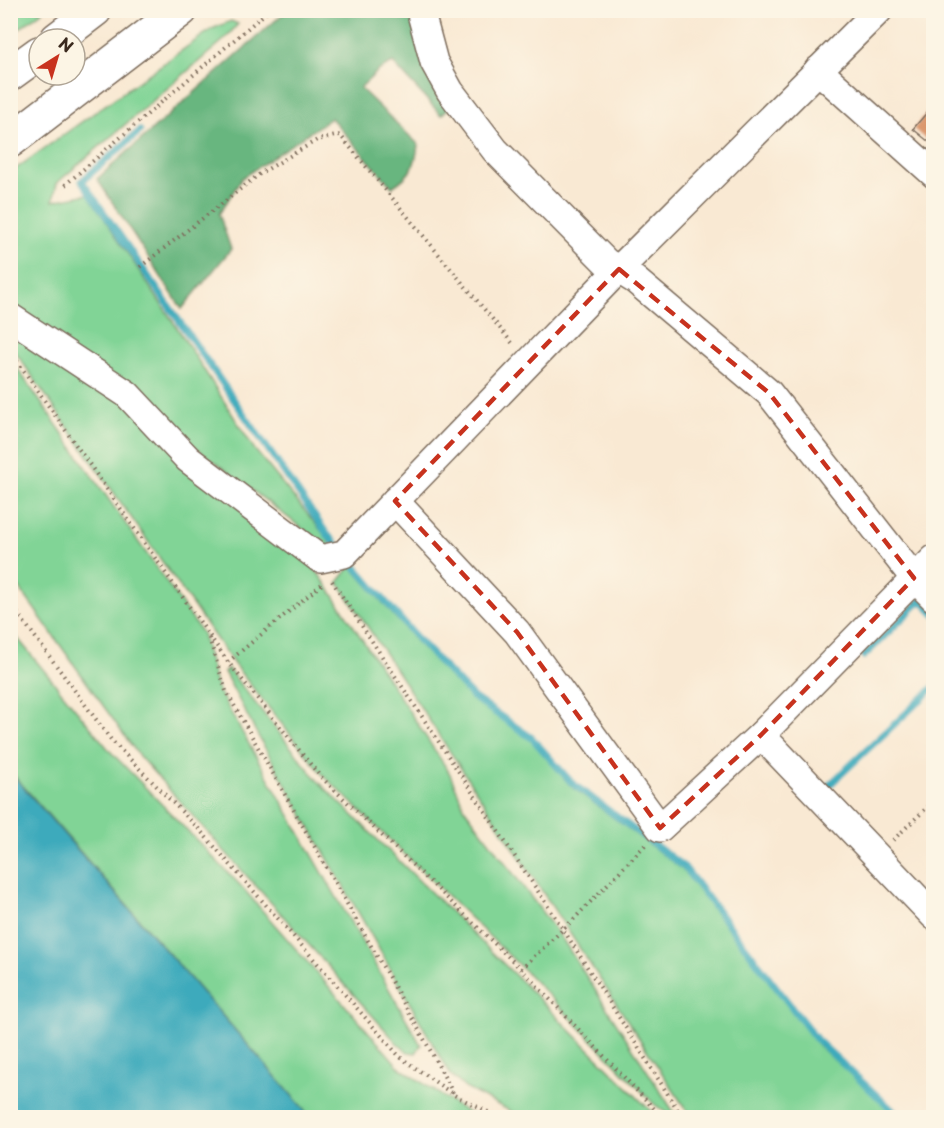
<svg xmlns="http://www.w3.org/2000/svg" width="944" height="1128" viewBox="0 0 944 1128" font-family="'Playpen Sans',sans-serif">
<style>
.green{fill:#81d496;stroke:#5e7f5a;stroke-width:1.5}
.forest{fill:#68b67f;stroke:#52704e;stroke-width:1.5}
.water{fill:#3daabc;stroke:#3c6a6d;stroke-width:1.5}
.lines{fill:none;stroke-linecap:round;stroke-linejoin:round}
.stream{stroke:#3daabc;stroke-width:7}
.building{fill:#d99366}
.minor-casing{stroke:#7e6d5d;stroke-width:30}
.highway-casing{stroke:#7e6d5d;stroke-width:36}
.path{stroke:#7e6d5d;stroke-width:4;stroke-dasharray:1.5 4.5;stroke-linecap:butt}
.minor{stroke:#fff;stroke-width:27}
.highway{stroke:#fff;stroke-width:33}
.marked{fill:none;stroke:#c8321e;stroke-width:4.5;stroke-dasharray:12 8;stroke-linejoin:round}
</style>
<rect width="100%" height="100%" fill="#fcf5e5"/>
<filter id="ink" filterUnits="userSpaceOnUse"><feTurbulence type="fractalNoise" baseFrequency=".0167" numOctaves="2"/><feDisplacementMap in="SourceGraphic" scale="12" xChannelSelector="R" yChannelSelector="G"/><feConvolveMatrix kernelMatrix="1 2 1 2 8 2 1 2 1" color-interpolation-filters="sRGB"/></filter>
<filter id="wash" filterUnits="userSpaceOnUse"><feTurbulence type="fractalNoise" baseFrequency=".008" numOctaves="4" result="noise"/><feDisplacementMap in="SourceGraphic" scale="24" xChannelSelector="R" yChannelSelector="G"/><feGaussianBlur stdDeviation="1.35" result="paint"/><feColorMatrix in="noise" values="0 0 0 0 0 0 0 0 0 0 0 0 0 0 0 0 0 1.4 0 .05"/><feComposite in="paint" operator="in"/></filter>
<g filter="url(#wash)">
<rect width="100%" height="100%" fill="#f9e9d3"/>
<g class="green">
<path d="M11,10H43V11L11,35Z"/>
<path d="M231,21L238,24L225,39L57,183L53,201L88,194L178,329L255,450L328,539L330,546L328,548L23,316L11,303L10,173L212,29Z"/>
<path d="M10,320L122,398L308,559L328,587L449,772L465,809L563,940L677,1117H672L654,1104L526,972L322,774L236,667L11,346Z"/>
<path d="M10,358L202,633L217,688L421,1045L416,1053L408,1052L398,1044L139,756L11,576Z"/>
<path d="M351,566L422,648L471,698L530,739L571,786L682,869L818,1045L898,1117H691L338,582Z"/>
<path d="M10,629L110,751L240,885L400,1068L465,1111L478,1117H308L302,1107L11,772Z"/>
<path d="M228,669L318,781L515,975L657,1117H522L465,1088L450,1074L257,734L224,672Z"/>
</g>
<path class="forest" d="M286,11H410L450,107L441,115L393,63L379,70L360,88L418,144C416,166 411,175 392,187L331,118L242,178L219,214L231,249L182,309L97,179Z"/>
<path class="water" d="M10,772L302,1107L308,1117H11Z"/>
<g class="lines">
<g class="stream">
<path d="M140,131L82,181L327,534L340,549"/>
<path d="M347,557L423,645L474,698L532,738L572,783L684,867L817,1040L901,1118"/>
<path d="M864,656L921,600L934,614"/>
<path d="M822,792L934,687"/>
</g>
</g>
<g id="blocks">
<path class="building" d="M934,104V146L913,129Z"/>
</g>
</g>
<g filter="url(#ink)">
<use href="#blocks" fill-opacity="0" stroke="#7e6d5d" stroke-width="1.5"/>
<g class="lines">
<defs>
<g id="minor">
<path d="M420,10L434,62L450,91L495,150L606,262L635,280L769,393L914,578L934,598"/>
<path d="M818,70L934,174"/>
<path d="M10,317L127,394L188,459L320,559L344,554L619,269L879,10"/>
<path d="M395,501L517,632L660,828L761,735L934,559"/>
<path d="M761,735L934,916"/>
</g>
<g id="highway">
<path d="M57,39L95,10"/>
<path d="M10,74L39,53"/>
<path d="M10,141L181,10"/>
</g>
</defs>
<use href="#minor" class="minor-casing"/>
<use href="#highway" class="highway-casing"/>
<g class="path">
<path d="M65,185L269,10"/>
<path d="M140,267L261,173L317,140L340,135L513,344"/>
<path d="M10,351L228,662L320,776L521,969L663,1118"/>
<path d="M332,581L563,929L683,1118"/>
<path d="M10,603L112,741L198,828L400,1057L454,1095L500,1118"/>
<path d="M209,638L226,691L428,1046L453,1093"/>
<path d="M228,662L322,584"/>
<path d="M893,840L934,801"/>
<path d="M521,969L574,919L646,844"/>
</g>
<use href="#minor" class="minor"/>
<use href="#highway" class="highway"/>
</g>
</g>
<path class="marked" d="M619,269L769,393L914,578L761,735L660,828L517,632L395,501Z"/>
<rect width="944" height="1128" fill="none" stroke="#fcf5e5" stroke-width="36"/>
<g transform="translate(57 57) rotate(37)"><circle r="28" fill="#fcf5e5" stroke="#afa495" stroke-width="1.5"/>
<path d="M0-4.5L10 22L0 15L-10 22Z" fill="#c8321e"/>
<text y="-9" font-size="16" font-weight="bold" text-anchor="middle" fill="#3b2a1e">N</text>
</g>
</svg>
